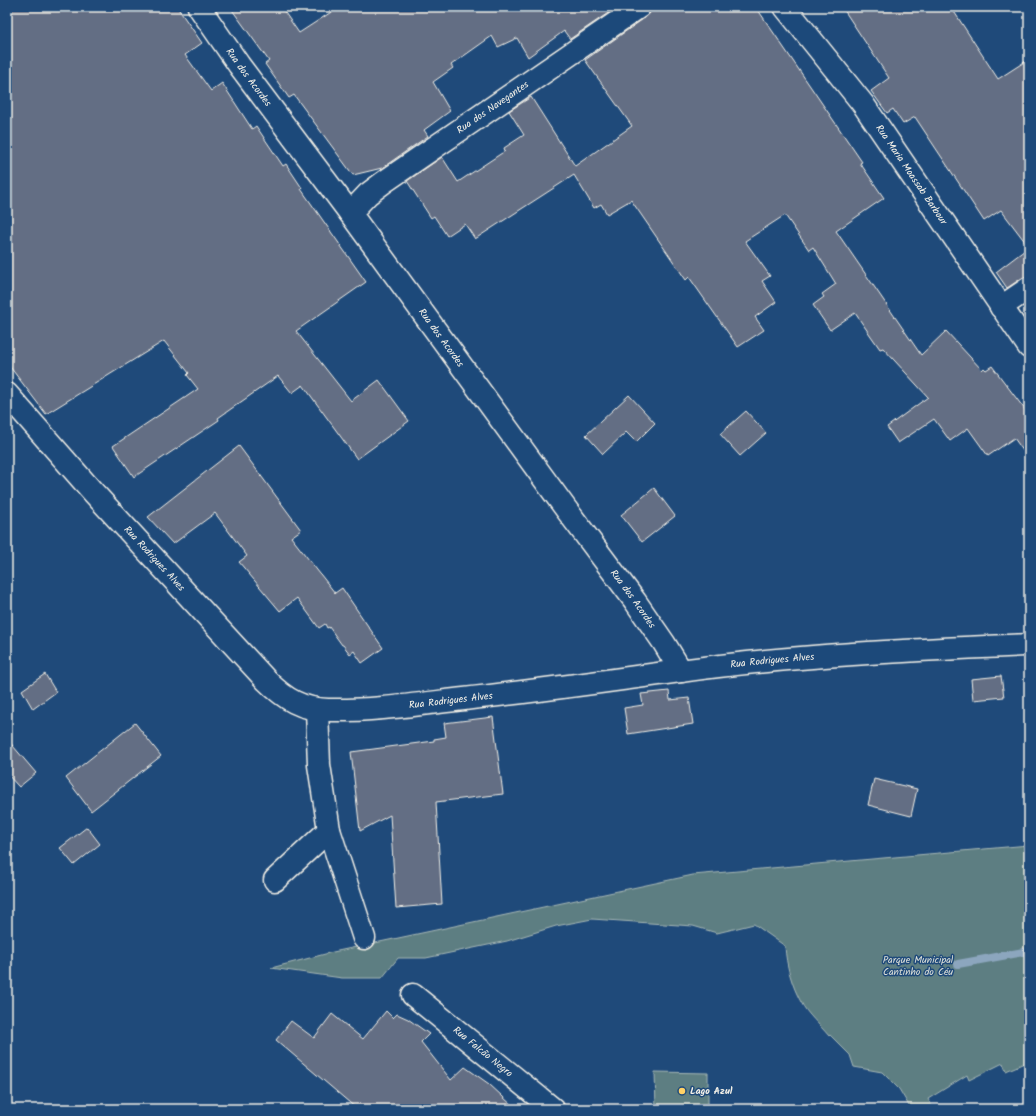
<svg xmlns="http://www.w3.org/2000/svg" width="1036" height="1116" viewBox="0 0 1036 1116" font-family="Kalam,sans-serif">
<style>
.green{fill:#5d7e82;stroke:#a8b8b5}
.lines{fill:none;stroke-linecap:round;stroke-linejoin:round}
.stream{stroke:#8ca6be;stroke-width:8}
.building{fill:#646e84;stroke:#f4f1e8}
.street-casing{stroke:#f4f1e8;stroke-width:25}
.street{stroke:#1f4a7a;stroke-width:22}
.poi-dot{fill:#ffd166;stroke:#1f4a7a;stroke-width:1.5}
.labels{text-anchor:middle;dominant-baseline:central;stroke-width:3;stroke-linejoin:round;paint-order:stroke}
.street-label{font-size:10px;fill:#f4f1e8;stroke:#1f4a7a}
.park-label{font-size:10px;fill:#dde0d9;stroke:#1f4a7a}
.poi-label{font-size:10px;font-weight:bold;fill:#f4f1e8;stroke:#1f4a7a;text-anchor:start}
</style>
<rect width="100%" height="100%" fill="#1f4a7a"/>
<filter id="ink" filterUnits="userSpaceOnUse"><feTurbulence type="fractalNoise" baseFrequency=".025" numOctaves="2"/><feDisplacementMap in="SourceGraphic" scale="8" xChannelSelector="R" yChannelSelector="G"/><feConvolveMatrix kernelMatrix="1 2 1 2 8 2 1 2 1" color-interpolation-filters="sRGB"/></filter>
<g filter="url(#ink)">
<g class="green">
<path d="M1029,845V1061L1006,1071L1003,1063L969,1080L967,1075L928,1099L933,1109H911L899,1089L882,1072L854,1067L850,1055L830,1035L829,1036C820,1025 807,1014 801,1002C792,986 786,965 785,946L754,924L717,933L693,926L592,919L556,926L507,941L426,958H398L382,978H342L271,968L333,952L693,875Z"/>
<path d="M655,1072L708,1073V1109H656Z"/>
</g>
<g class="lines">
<path class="stream" d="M958,964L1029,951"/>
</g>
<g class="building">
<path d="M7,7H177L202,43L185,55L211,91L222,83L252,129L256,126L283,166L286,164L302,188L301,189L366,282L296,331L351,401L379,380L409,421L357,459L303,385L292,393L278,376L218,418L219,420L134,477L113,446L198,389L187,375L189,373L164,341L46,414L7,363Z"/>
<path d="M230,7H281L299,33L339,7H617L570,39L564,31L528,57L517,38L498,47L492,36L451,65L453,68L433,82L450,111L424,130L428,136L382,168L353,175L294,95L289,98L265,64L269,61Z"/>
<path d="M651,7H756L862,162L860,163L884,198L836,231L921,355L946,331L982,370L984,368L986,370L992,366L1029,415V459L1014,438L988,456L968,428L950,441L934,419L898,443L887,427L928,397L883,348L880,349L855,313L830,330L813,305L824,297L822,294L836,284L813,247L809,250L785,215L745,241L770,276L762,281L776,302L755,317L764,330L738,347L689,277L686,280L631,200L607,214L601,204L594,208L574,175L475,239L465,224L447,236L434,216L431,218L407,181L442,157L458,182L505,151L504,148L524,135L509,111L531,97L575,166L632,126L585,60L646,17L650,13Z"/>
<path d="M842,7H951L998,79L1029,59V247L1001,210L984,221L915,117L903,124L893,109L887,113L871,91L889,78Z"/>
<path d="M1029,247V276L1022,278L1007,288L996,272Z"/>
<path d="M629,395L655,423L636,442L626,432L603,454L586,435Z"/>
<path d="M746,411L766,433L740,456L720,434Z"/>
<path d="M239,446L301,530L291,537L335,593L342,588L383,648L362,663L354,651L350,654L343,645H342L329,627L327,628L325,624L319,628L297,598L280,611L239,562L247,556L215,513L173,544L148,517Z"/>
<path d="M654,488L675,516L642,542L621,515Z"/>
<path d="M45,674L56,692L33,709L22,690Z"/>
<path d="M1001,676L1004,697L973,700L971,679Z"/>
<path d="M669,691L670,700L689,698L693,724L628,734L624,708L643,705L641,694Z"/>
<path d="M493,717L503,794L436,802L442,904L396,908L390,815L360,831L351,752L434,741V739L446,737L444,723Z"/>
<path d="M135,723L161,756L91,811L66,778Z"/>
<path d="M7,739L36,773L19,787L7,774Z"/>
<path d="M874,779L917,789L911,816L868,805Z"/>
<path d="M87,827L100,844L74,865L60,848Z"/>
<path d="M386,1011L393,1018L397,1014L408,1019L429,1034L421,1042L451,1080L465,1067L489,1084L516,1109H357L276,1040L291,1021L314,1038L332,1014L363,1039Z"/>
</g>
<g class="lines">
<defs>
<g id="street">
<path id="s1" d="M199,7L239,65L350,213L566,509L635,601L664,643L681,671"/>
<path id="s2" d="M785,7L863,104L1029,347"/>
<path id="s3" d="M350,213L368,194L384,182L639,7"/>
<path d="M1001,307L1029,288"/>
<path id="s4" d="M7,394L93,492L267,681C285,699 301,709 328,710C373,711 419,704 464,699C536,691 608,681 680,671C795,655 913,650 1029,645"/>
<path d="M317,709L319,765L329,830L364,938"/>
<path d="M275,880L329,830"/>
<path id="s5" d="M413,995L553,1109"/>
</g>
</defs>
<use href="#street" class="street-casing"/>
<use href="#street" class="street"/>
</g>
</g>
<circle class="poi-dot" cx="682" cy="1091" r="4"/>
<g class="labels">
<g class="street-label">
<text stroke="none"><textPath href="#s1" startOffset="86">Rua dos Acordes</textPath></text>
<text stroke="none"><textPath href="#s3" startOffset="178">Rua dos Navegantes</textPath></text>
<text stroke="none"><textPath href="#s2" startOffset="210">Rua Maria Moassab Barbour</textPath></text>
<text stroke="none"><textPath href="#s1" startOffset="410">Rua dos Acordes</textPath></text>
<text stroke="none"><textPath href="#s4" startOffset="221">Rua Rodrigues Alves</textPath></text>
<text stroke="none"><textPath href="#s1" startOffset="734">Rua dos Acordes</textPath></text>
<text stroke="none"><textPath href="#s4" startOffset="904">Rua Rodrigues Alves</textPath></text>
<text stroke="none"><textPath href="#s4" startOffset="580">Rua Rodrigues Alves</textPath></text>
<text stroke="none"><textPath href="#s5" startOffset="90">Rua Falcão Negro</textPath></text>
</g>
<g class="park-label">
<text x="918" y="960">Parque Municipal<tspan x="918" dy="12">Cantinho do Céu</tspan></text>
</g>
<g class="poi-label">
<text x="690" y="1091">Lago Azul</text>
</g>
</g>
<rect width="1036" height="1116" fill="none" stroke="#1f4a7a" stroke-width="24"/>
<rect x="12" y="12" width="1012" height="1092" fill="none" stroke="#f4f1e8" stroke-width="1.5" filter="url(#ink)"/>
</svg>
